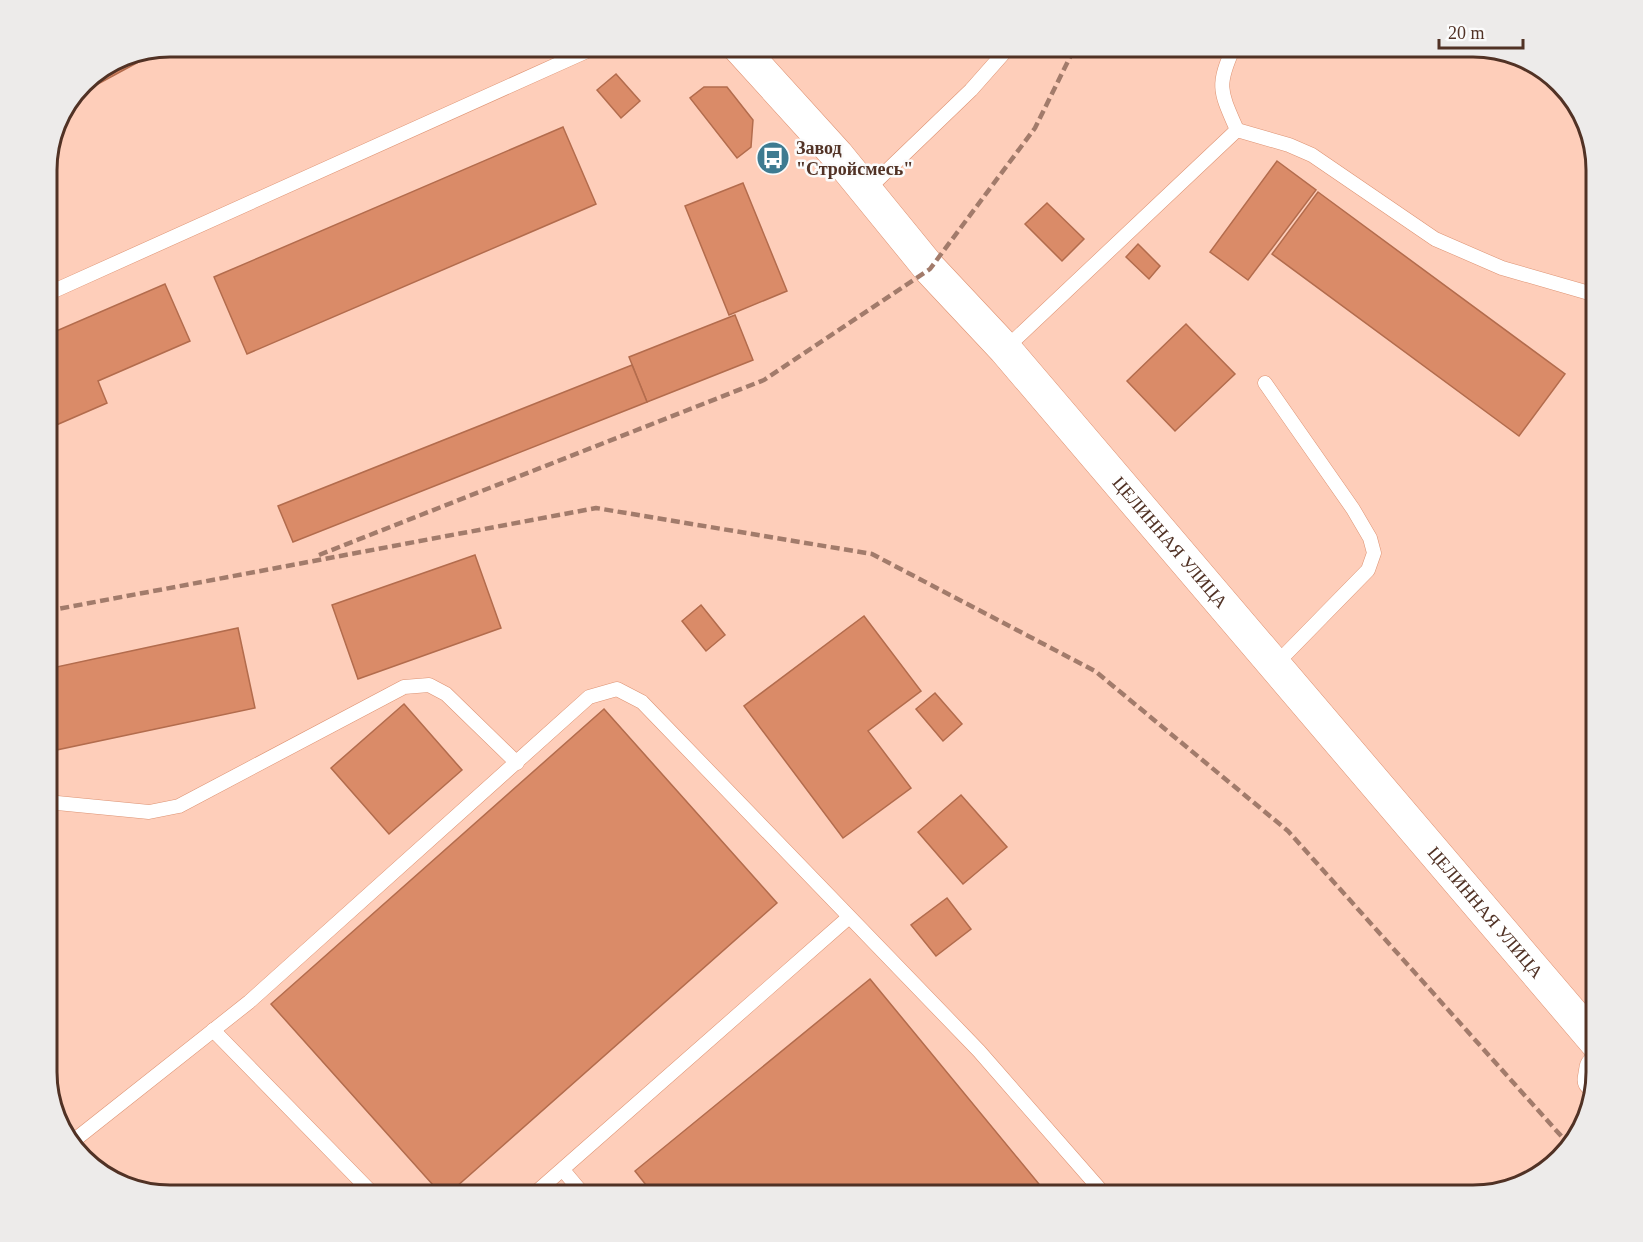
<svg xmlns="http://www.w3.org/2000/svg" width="1643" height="1242" viewBox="0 0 1643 1242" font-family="'Times New Roman',serif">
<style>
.building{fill:#da8b68;stroke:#b36c4d;stroke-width:1.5}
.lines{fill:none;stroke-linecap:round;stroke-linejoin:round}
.service-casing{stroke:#dd9272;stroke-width:15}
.tertiary-casing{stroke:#dd9272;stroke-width:34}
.service{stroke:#fff;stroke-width:14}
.tertiary{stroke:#fff;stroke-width:33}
.rail{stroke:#a27b6b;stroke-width:4.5;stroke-dasharray:9 4.5;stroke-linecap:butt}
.labels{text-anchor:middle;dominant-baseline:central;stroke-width:5;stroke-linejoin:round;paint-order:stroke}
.poi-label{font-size:18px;font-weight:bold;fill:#513225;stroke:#fbfbfb;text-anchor:start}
.street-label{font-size:18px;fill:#513225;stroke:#fbfbfb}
.rim{fill:none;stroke:#513225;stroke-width:3}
</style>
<rect width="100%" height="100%" fill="#feceba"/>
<g class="building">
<path d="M143,52L146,58L72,98L88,77L123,56Z"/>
<path d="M616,74L640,101L621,118L597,90Z"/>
<path d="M704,87H727L753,120L751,147L737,158L690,98Z"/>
<path d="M563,127L596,204L247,354L214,277Z"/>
<path d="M1277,161L1316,190L1248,280L1210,252Z"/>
<path d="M743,183L787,291L729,315L685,206Z"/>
<path d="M1318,192L1565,374L1519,436L1272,254Z"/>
<path d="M1047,203L1084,239L1062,261L1025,224Z"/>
<path d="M1138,244L1160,266L1149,279L1126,257Z"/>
<path d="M165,284L190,341L98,381L107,403L47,429V335Z"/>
<path d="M735,315L753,360L647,402L629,357Z"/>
<path d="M1186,324L1235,374L1175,431L1127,381Z"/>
<path d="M632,365L647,402L293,542L278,506Z"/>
<path d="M475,555L501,628L358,679L332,605Z"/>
<path d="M701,605L725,635L706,651L682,621Z"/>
<path d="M864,616L921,691L868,731L911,788L843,838L744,706Z"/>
<path d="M238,628L255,708L47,752V669Z"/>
<path d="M935,693L962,724L943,741L916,709Z"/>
<path d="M404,704L462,770L389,834L331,768Z"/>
<path d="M604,709L777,903L447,1195H442L271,1004Z"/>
<path d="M961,795L1007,847L963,884L918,832Z"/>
<path d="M947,898L971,929L936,956L911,925Z"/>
<path d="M870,979L1048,1195H654L635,1171Z"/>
</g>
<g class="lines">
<defs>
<g id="service">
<path d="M1234,47C1216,86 1220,91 1237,130"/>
<path d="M866,191L971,90L1009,47"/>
<path d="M47,294L596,47"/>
<path d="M1005,349L1237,130L1289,145L1312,155L1435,239L1502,268L1596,295"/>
<path d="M1265,383L1353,509L1370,538L1374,553L1368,570L1275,665"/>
<path d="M47,802L149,812L179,806L404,687L429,685L446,694L517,763"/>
<path d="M213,1030L374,1195"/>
<path d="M72,1142L249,1002L589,697L617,689L642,702L979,1051L1105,1195"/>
<path d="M563,1170L584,1195"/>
<path d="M533,1195L848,918"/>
</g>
<g id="tertiary">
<path id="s1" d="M739,47L837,155L930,269L1005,349L1596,1042"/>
<path d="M1594,1080L1596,1068"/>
</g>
</defs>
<use href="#service" class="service-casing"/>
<use href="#tertiary" class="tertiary-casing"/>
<use href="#service" class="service"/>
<use href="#tertiary" class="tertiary"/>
<g class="rail">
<path d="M319,555L764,380L930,269L1035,128L1075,47"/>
<path d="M47,611L596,508L872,554L1095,671L1288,831L1571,1147"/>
</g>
</g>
<defs>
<symbol id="bus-disc" viewBox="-11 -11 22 22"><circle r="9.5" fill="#3e7b91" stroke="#fbfbfb"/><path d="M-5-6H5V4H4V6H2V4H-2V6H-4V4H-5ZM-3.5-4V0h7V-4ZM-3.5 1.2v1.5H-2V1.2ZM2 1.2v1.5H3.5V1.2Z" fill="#fff"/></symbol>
</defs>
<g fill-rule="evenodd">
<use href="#bus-disc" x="754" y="139" width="38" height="38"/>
</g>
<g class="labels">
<g class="poi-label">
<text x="796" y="148">Завод<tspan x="796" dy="21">"Стройсмесь"</tspan></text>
</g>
<g class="street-label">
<text stroke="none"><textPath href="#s1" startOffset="657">ЦЕЛИННАЯ УЛИЦА</textPath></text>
<text stroke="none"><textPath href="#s1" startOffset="1143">ЦЕЛИННАЯ УЛИЦА</textPath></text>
</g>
</g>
<path d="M0 0H1643V1242H0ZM170 57H1473A113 113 0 0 1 1586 170V1072A113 113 0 0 1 1473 1185H170A113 113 0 0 1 57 1072V170A113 113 0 0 1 170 57Z" fill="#edebea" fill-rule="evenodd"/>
<path class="rim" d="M170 57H1473A113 113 0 0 1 1586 170V1072A113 113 0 0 1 1473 1185H170A113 113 0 0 1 57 1072V170A113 113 0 0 1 170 57Z"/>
<path d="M1439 39v9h84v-9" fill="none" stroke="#513225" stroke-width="3"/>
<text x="1448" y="39" font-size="18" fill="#513225" stroke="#fbfbfb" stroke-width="4.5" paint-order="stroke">20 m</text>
</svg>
